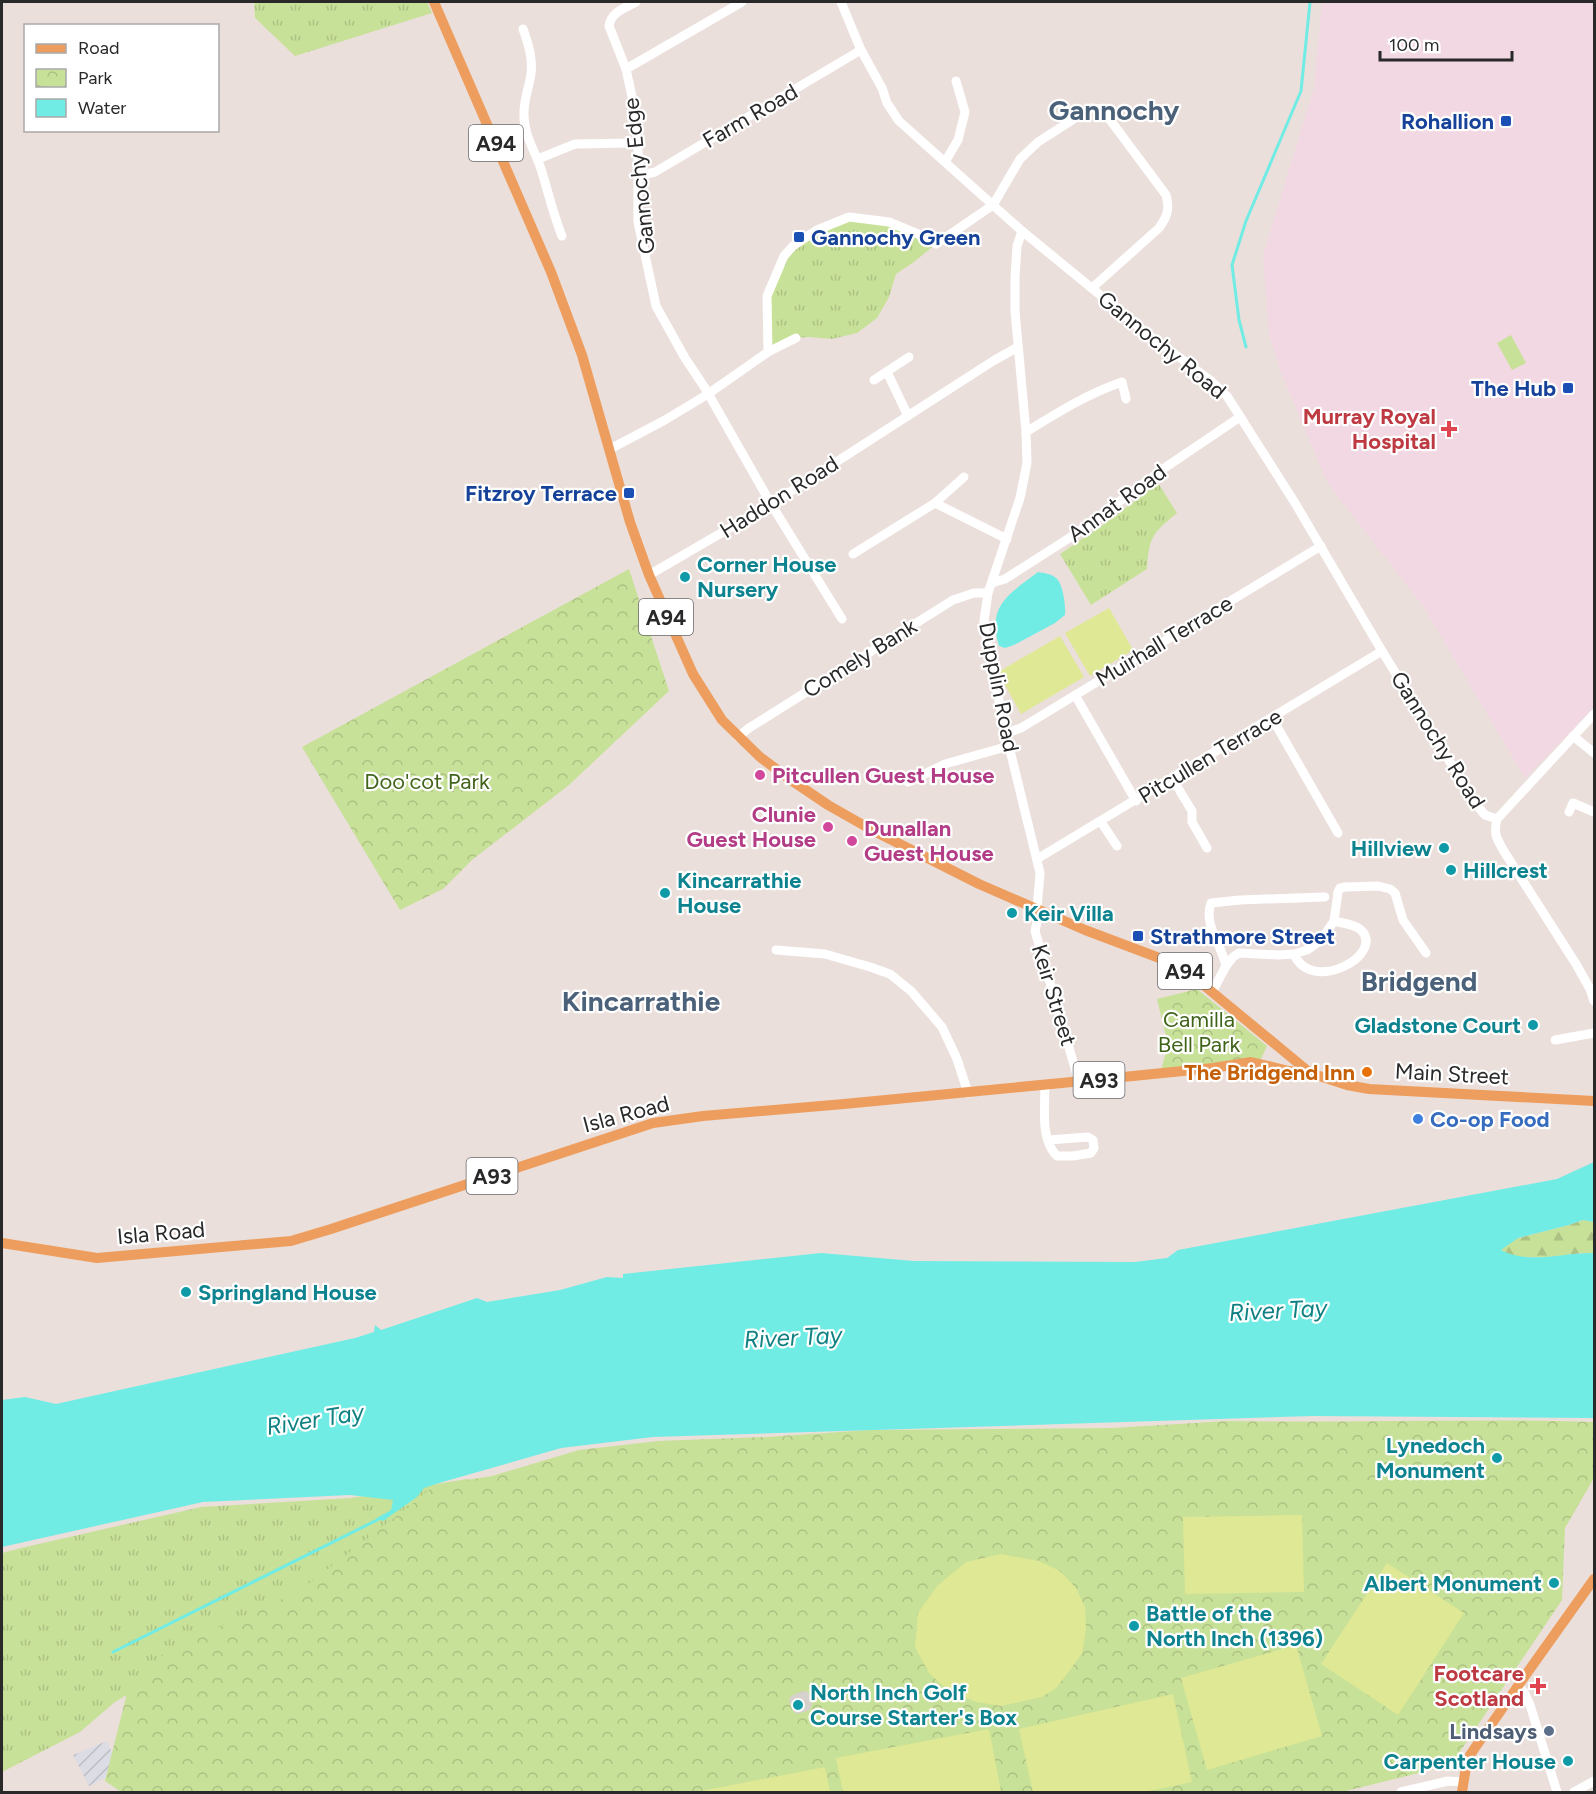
<svg xmlns="http://www.w3.org/2000/svg" width="1596" height="1794" viewBox="0 0 1596 1794" font-family="Figtree,sans-serif">
<style>
.industrial{fill:url(#industrial-furrows)}
.medical{fill:#f2d8e2}
.grass{fill:url(#grass-tufts)}
.forest{fill:url(#forest-firs)}
.park{fill:url(#park-crowns)}
.garden{fill:#c8e198}
.pitch{fill:#dfe894}
.plaza{fill:#d7d1ce}
.water{fill:#70ece5}
.lines{fill:none;stroke-linecap:round;stroke-linejoin:round}
.stream{stroke:#70ece5;stroke-width:3}
.minor{stroke:#fff;stroke-width:9}
.major{stroke:#ed9e5e;stroke-width:10}
.transit-dot{fill:#1a4fb4;stroke:#fff;stroke-width:2}
.health-dot{fill:#e0444e;stroke:#fff;stroke-width:2}
.culture-dot{fill:#0f9aa8;stroke:#fff;stroke-width:2}
.hotel-dot{fill:#d1479c;stroke:#fff;stroke-width:2}
.food-dot{fill:#e8710a;stroke:#fff;stroke-width:2}
.shop-dot{fill:#3f7fe0;stroke:#fff;stroke-width:2}
.service-dot{fill:#5c6f8a;stroke:#fff;stroke-width:2}
.labels{text-anchor:middle;dominant-baseline:central;stroke-width:4.5;stroke-linejoin:round;paint-order:stroke}
.shield{fill:#fff;stroke:#696969;stroke-width:1.5}
.shield-label{font-size:21px;font-weight:bold;fill:#292929}
.street-label{font-size:22px;fill:#292929;stroke:#fff}
.transit-label{font-size:22px;font-weight:bold;fill:#164399;stroke:#fff;text-anchor:end}
.health-label{font-size:22px;font-weight:bold;fill:#be3a42;stroke:#fff;text-anchor:end}
.culture-label{font-size:22px;font-weight:bold;fill:#0d838f;stroke:#fff;text-anchor:start}
.hotel-label{font-size:22px;font-weight:bold;fill:#b23c85;stroke:#fff;text-anchor:start}
.park-label{font-size:22px;fill:#41641b;stroke:#fff}
.food-label{font-size:22px;font-weight:bold;fill:#c56008;stroke:#fff;text-anchor:end}
.shop-label{font-size:22px;font-weight:bold;fill:#366cbe;stroke:#fff;text-anchor:start}
.service-label{font-size:22px;font-weight:bold;fill:#4e5e75;stroke:#fff;text-anchor:end}
.water-label{font-size:24px;font-style:italic;fill:#108082;stroke:#fff}
.district-label{font-size:28px;font-weight:bold;fill:#4b6179;stroke:#fff}
</style>
<defs>
<pattern id="industrial-furrows" width="10" height="10" patternUnits="userSpaceOnUse" patternTransform="scale(1.5)"><rect width="10" height="10" fill="#dcdce4"/><path d="M-1 1l2-2M0 10L10 0M9 11l2-2" fill="none" stroke="#bdbdc4"/></pattern>
<pattern id="grass-tufts" width="24" height="20" patternUnits="userSpaceOnUse" patternTransform="scale(1.5)"><rect width="24" height="20" fill="#c8e198"/><path d="M3 7l-1-3M5 7V3M7 7l1-3M15 17l-1-3M17 17v-4M19 17l1-3" fill="none" stroke="#acc183"/></pattern>
<pattern id="forest-firs" width="22" height="20" patternUnits="userSpaceOnUse" patternTransform="scale(1.5)"><rect width="22" height="20" fill="#c8e198"/><path d="M5 1l3.5 6h-7zM16 11l3.5 6h-7z" fill="#acc183"/></pattern>
<pattern id="park-crowns" width="20" height="18" patternUnits="userSpaceOnUse" patternTransform="scale(1.5)"><rect width="20" height="18" fill="#c8e198"/><path d="M2 6a3 3 0 1 1 6 0M12 15a3 3 0 1 1 6 0" fill="none" stroke="#acc183"/></pattern>
</defs>
<rect width="100%" height="100%" fill="#ebdfdb"/>
<path class="industrial" d="M107,1741L120,1771L89,1786L73,1755Z"/>
<path class="medical" d="M1322,2H1594V707L1525,778L1423,606L1328,484L1281,373L1269,335L1263,255L1314,88Z"/>
<g class="grass">
<path d="M254,2H427L432,13L295,56L255,18Z"/>
<path d="M849,217L889,222L936,244L914,262L896,274L889,297L877,318L857,333L832,339L809,337L796,338L768,352L767,296L793,246Z"/>
<path d="M1158,483L1177,513C1153,533 1149,536 1147,569L1091,605L1060,554L1111,519Z"/>
<path d="M467,1479L495,1507L178,1792L161,1675L115,1702L80,1732L2,1772V1553L21,1548L201,1507L351,1498Z"/>
</g>
<path class="forest" d="M1583,1220L1594,1222V1253H1583L1549,1257H1515L1500,1250L1514,1239L1569,1225Z"/>
<g class="park">
<path d="M629,569L669,691L569,785L472,860L443,889L400,910L302,747Z"/>
<path d="M1197,989L1267,1046L1261,1059L1161,1070L1168,1045L1157,999Z"/>
<path d="M1227,1421C1350,1423 1472,1418 1594,1422V1478L1565,1528L1562,1600L1451,1765L1342,1792H121L105,1781L128,1689L167,1650L298,1592L420,1498L427,1491L441,1484L492,1476L579,1450L658,1441L767,1437L869,1430L1113,1428Z"/>
</g>
<path class="garden" d="M1511,335L1526,363L1512,370L1497,343Z"/>
<g class="pitch">
<path d="M1109,608L1133,650L1090,676L1065,633Z"/>
<path d="M1060,636L1084,677L1021,714L998,672Z"/>
<path d="M1302,1515L1304,1592L1185,1594L1183,1517Z"/>
<path d="M1001,1554L1039,1561L1060,1571L1076,1588L1085,1607L1086,1630L1082,1653L1070,1670L1056,1688L1042,1697L1001,1706L977,1702L959,1696L942,1685L929,1673L915,1647L918,1613L938,1585L966,1562Z"/>
<path d="M1387,1563L1464,1613L1398,1715L1321,1664Z"/>
<path d="M1296,1645L1322,1736L1207,1770L1181,1678Z"/>
<path d="M1173,1694L1192,1782L1145,1792H1033L1019,1729Z"/>
<path d="M989,1729L1001,1792H843L836,1758Z"/>
<path d="M825,1767L830,1792H696Z"/>
</g>
<path class="plaza" d="M803,1691L808,1692L812,1704L810,1710L797,1714L793,1711L789,1701L791,1696Z"/>
<g class="water">
<path d="M1038,572C1044,573 1052,574 1056,578C1063,583 1066,607 1065,615L1055,623L1014,645L1005,648L999,646C987,605 1008,595 1038,572Z"/>
<path d="M1594,1162V1222L1583,1220L1569,1225L1518,1238L1501,1250C1529,1265 1564,1252 1594,1253V1418L1313,1416L653,1437L561,1448L439,1483L424,1488L417,1497L383,1521L377,1518L391,1510L393,1500L350,1495L203,1502L2,1547V1400L25,1397L56,1404L355,1338L374,1332L375,1325L381,1330L477,1298L487,1302L560,1290L607,1277L623,1278V1274L821,1253L914,1261L1135,1262L1167,1258L1178,1250L1557,1179Z"/>
</g>
<g class="lines">
<g class="stream">
<path d="M1246,347L1239,320L1232,265L1246,221L1301,91L1310,2"/>
<path d="M113,1652L383,1517"/>
</g>
<g class="minor">
<path d="M636,2C625,8 611,12 609,26L626,69L634,106L638,141V222L656,306L685,358L705,388L771,504L842,619"/>
<path d="M841,2L861,50L882,88L887,103L899,121L1022,231L1149,335L1210,380L1227,396L1295,503L1382,651L1475,803L1485,815L1497,819"/>
<path d="M523,29C528,43 533,58 531,74C529,88 523,101 524,116C524,135 535,151 541,169C548,191 553,214 562,236"/>
<path d="M626,69L742,2"/>
<path d="M538,159L575,144L632,143L638,141"/>
<path d="M945,162L958,140L965,112L956,81"/>
<path d="M638,176L655,172L861,50"/>
<path d="M1022,231L1017,246L1015,277V311L1026,432L1027,463L1020,498L988,593L984,621L989,656L1009,746L1040,873L1037,909L1038,917L1035,931L1079,1082"/>
<path d="M768,352L796,338"/>
<path d="M887,372L908,416"/>
<path d="M874,380L909,357"/>
<path d="M1026,432C1057,413 1087,394 1122,382L1126,399"/>
<path d="M610,449L665,420L708,394L768,352L767,296L784,256L793,246L817,230L849,217L889,222L918,234L936,244L993,205L1020,159L1038,142L1091,108L1102,109L1166,195C1170,209 1167,217 1159,228L1092,288"/>
<path d="M935,503L964,477"/>
<path d="M853,554L935,503L1007,539"/>
<path d="M649,575L771,504L993,361L1018,347"/>
<path d="M992,583L1005,579L1077,533L1163,469L1240,417"/>
<path d="M1075,695L1136,801"/>
<path d="M1594,714L1497,819C1493,835 1497,839 1505,853L1576,964L1590,989L1594,1001"/>
<path d="M1272,718L1338,833"/>
<path d="M1006,733L1021,728L1321,546"/>
<path d="M1573,736L1594,753"/>
<path d="M738,737L749,728L953,600L974,593H988"/>
<path d="M1172,778L1192,811V822L1207,848"/>
<path d="M908,782L945,764L1009,746"/>
<path d="M1569,812L1573,803L1594,812"/>
<path d="M1101,822L1117,846"/>
<path d="M1037,859L1382,651"/>
<path d="M776,950L825,954L870,967L890,974L911,991L942,1027L957,1059L968,1093"/>
<path d="M1294,954C1311,995 1386,955 1361,930C1355,924 1341,923 1334,921"/>
<path d="M1226,966C1222,945 1203,925 1211,903L1240,900L1325,897"/>
<path d="M1212,992L1226,966L1233,957L1239,953L1278,955L1294,954L1307,950L1321,940L1334,921L1338,892L1340,888L1345,887L1378,886L1390,889L1395,893L1403,920L1426,953"/>
<path d="M1555,1040L1594,1033"/>
<path d="M1045,1085C1045,1106 1040,1140 1057,1156H1073L1091,1153L1094,1148L1093,1140L1088,1137L1048,1140"/>
<path d="M1518,1686L1524,1692L1530,1705L1557,1792"/>
<path d="M1401,1792L1448,1781L1464,1782"/>
<path d="M1574,1792L1594,1781"/>
</g>
<g class="major">
<path d="M434,2L551,272L582,355L630,522L649,575L693,674L722,720L760,757L791,780L828,805L872,830L979,884L1085,930L1162,959L1179,967L1195,978L1309,1072"/>
<path d="M2,1243L97,1258L291,1241L331,1229L653,1123L703,1116L844,1104L1103,1079L1213,1068L1251,1062L1289,1071L1310,1073L1347,1085L1369,1089L1594,1101"/>
<path d="M1462,1792L1466,1767L1470,1755L1520,1683L1594,1579"/>
</g>
</g>
<g class="transit-dot">
<rect x="1500" y="115" width="12" height="12" rx="3"/>
<rect x="793" y="231" width="12" height="12" rx="3"/>
<rect x="1562" y="382" width="12" height="12" rx="3"/>
<rect x="623" y="487" width="12" height="12" rx="3"/>
<rect x="1132" y="930" width="12" height="12" rx="3"/>
</g>
<g class="health-dot">
<path d="M1446 420h6v6h6v6h-6v6h-6v-6h-6v-6h6z"/>
<path d="M1535 1677h6v6h6v6h-6v6h-6v-6h-6v-6h6z"/>
</g>
<g class="culture-dot">
<circle cx="685" cy="577" r="6"/>
<circle cx="1444" cy="848" r="6"/>
<circle cx="1451" cy="870" r="6"/>
<circle cx="665" cy="893" r="6"/>
<circle cx="1012" cy="913" r="6"/>
<circle cx="1533" cy="1025" r="6"/>
<circle cx="186" cy="1292" r="6"/>
<circle cx="1497" cy="1458" r="6"/>
<circle cx="1554" cy="1583" r="6"/>
<circle cx="1134" cy="1626" r="6"/>
<circle cx="798" cy="1705" r="6"/>
<circle cx="1568" cy="1761" r="6"/>
</g>
<g class="hotel-dot">
<circle cx="760" cy="775" r="6"/>
<circle cx="828" cy="827" r="6"/>
<circle cx="852" cy="841" r="6"/>
</g>
<circle class="food-dot" cx="1367" cy="1072" r="6"/>
<circle class="shop-dot" cx="1418" cy="1119" r="6"/>
<circle class="service-dot" cx="1549" cy="1731" r="6"/>
<g class="labels">
<g class="shield">
<rect x="469" y="125" width="54" height="36" rx="4.5"/>
<rect x="639" y="599" width="54" height="36" rx="4.5"/>
<rect x="1158" y="953" width="54" height="36" rx="4.5"/>
<rect x="1073.5" y="1062" width="51" height="36" rx="4.5"/>
<rect x="466.5" y="1158" width="51" height="36" rx="4.5"/>
</g>
<g class="shield-label">
<text x="496" y="143">A94</text>
<text x="666" y="617">A94</text>
<text x="1185" y="971">A94</text>
<text x="1099" y="1080">A93</text>
<text x="492" y="1176">A93</text>
</g>
<g class="street-label">
<text transform="translate(750 116) rotate(-30)">Farm Road</text>
<text transform="translate(639 176) rotate(-96)">Gannochy Edge</text>
<text transform="translate(1162 345) rotate(39)">Gannochy Road</text>
<text transform="translate(779 497) rotate(-32)">Haddon Road</text>
<text transform="translate(1117 503) rotate(-36)">Annat Road</text>
<text transform="translate(1164 641) rotate(-31)">Muirhall Terrace</text>
<text transform="translate(860 658) rotate(-32)">Comely Bank</text>
<text transform="translate(999 687) rotate(79)">Dupplin Road</text>
<text transform="translate(1438 740) rotate(58)">Gannochy Road</text>
<text transform="translate(1210 756) rotate(-31)">Pitcullen Terrace</text>
<text transform="translate(1054 995) rotate(73)">Keir Street</text>
<text transform="translate(1452 1074) rotate(3)">Main Street</text>
<text transform="translate(626 1114) rotate(-15)">Isla Road</text>
<text transform="translate(161 1233) rotate(-5)">Isla Road</text>
</g>
<g class="transit-label">
<text x="1494" y="121">Rohallion</text>
<text x="811" y="237" text-anchor="start">Gannochy Green</text>
<text x="1556" y="388">The Hub</text>
<text x="617" y="493">Fitzroy Terrace</text>
<text x="1150" y="936" text-anchor="start">Strathmore Street</text>
</g>
<g class="health-label">
<text x="1436" y="416">Murray Royal<tspan x="1436" dy="25">Hospital</tspan></text>
<text x="1524" y="1673">Footcare<tspan x="1524" dy="25">Scotland</tspan></text>
</g>
<g class="culture-label">
<text x="697" y="564">Corner House<tspan x="697" dy="25">Nursery</tspan></text>
<text x="1432" y="848" text-anchor="end">Hillview</text>
<text x="1463" y="870">Hillcrest</text>
<text x="677" y="880">Kincarrathie<tspan x="677" dy="25">House</tspan></text>
<text x="1024" y="913">Keir Villa</text>
<text x="1521" y="1025" text-anchor="end">Gladstone Court</text>
<text x="198" y="1292">Springland House</text>
<text x="1485" y="1445" text-anchor="end">Lynedoch<tspan x="1485" dy="25">Monument</tspan></text>
<text x="1542" y="1583" text-anchor="end">Albert Monument</text>
<text x="1146" y="1613">Battle of the<tspan x="1146" dy="25">North Inch (1396)</tspan></text>
<text x="810" y="1692">North Inch Golf<tspan x="810" dy="25">Course Starter's Box</tspan></text>
<text x="1556" y="1761" text-anchor="end">Carpenter House</text>
</g>
<g class="hotel-label">
<text x="772" y="775">Pitcullen Guest House</text>
<text x="816" y="814" text-anchor="end">Clunie<tspan x="816" dy="25">Guest House</tspan></text>
<text x="864" y="828">Dunallan<tspan x="864" dy="25">Guest House</tspan></text>
</g>
<g class="park-label">
<text x="427" y="781">Doo'cot Park</text>
<text x="1199" y="1019">Camilla<tspan x="1199" dy="25">Bell Park</tspan></text>
</g>
<g class="food-label">
<text x="1355" y="1072">The Bridgend Inn</text>
</g>
<g class="shop-label">
<text x="1430" y="1119">Co-op Food</text>
</g>
<g class="service-label">
<text x="1537" y="1731">Lindsays</text>
</g>
<g class="water-label">
<text transform="translate(1278 1310) rotate(-3)">River Tay</text>
<text transform="translate(793 1337) rotate(-3)">River Tay</text>
<text transform="translate(315 1419) rotate(-9)">River Tay</text>
</g>
<g class="district-label">
<text x="1114" y="110">Gannochy</text>
<text x="1419" y="981">Bridgend</text>
<text x="641" y="1001">Kincarrathie</text>
</g>
</g>
<rect width="1596" height="1794" fill="none" stroke="#292929" stroke-width="6"/>
<rect x="24" y="24" width="195" height="108" fill="#ffffff" stroke="#a9a9a9" stroke-width="1.5"/>
<rect x="36" y="44" width="30" height="9" fill="#ed9e5e" stroke="#a9a9a9" stroke-width="1.5"/>
<text x="78" y="54" font-size="18" fill="#292929">Road</text>
<rect x="36" y="69" width="30" height="18" fill="url(#park-crowns)" stroke="#a9a9a9" stroke-width="1.5"/>
<text x="78" y="84" font-size="18" fill="#292929">Park</text>
<rect x="36" y="99" width="30" height="18" fill="#70ece5" stroke="#a9a9a9" stroke-width="1.5"/>
<text x="78" y="114" font-size="18" fill="#292929">Water</text>
<path d="M1380 51v9h132v-9" fill="none" stroke="#292929" stroke-width="3"/>
<text x="1389" y="51" font-size="18" fill="#292929" stroke="#ffffff" stroke-width="4.5" paint-order="stroke">100 m</text>
</svg>
